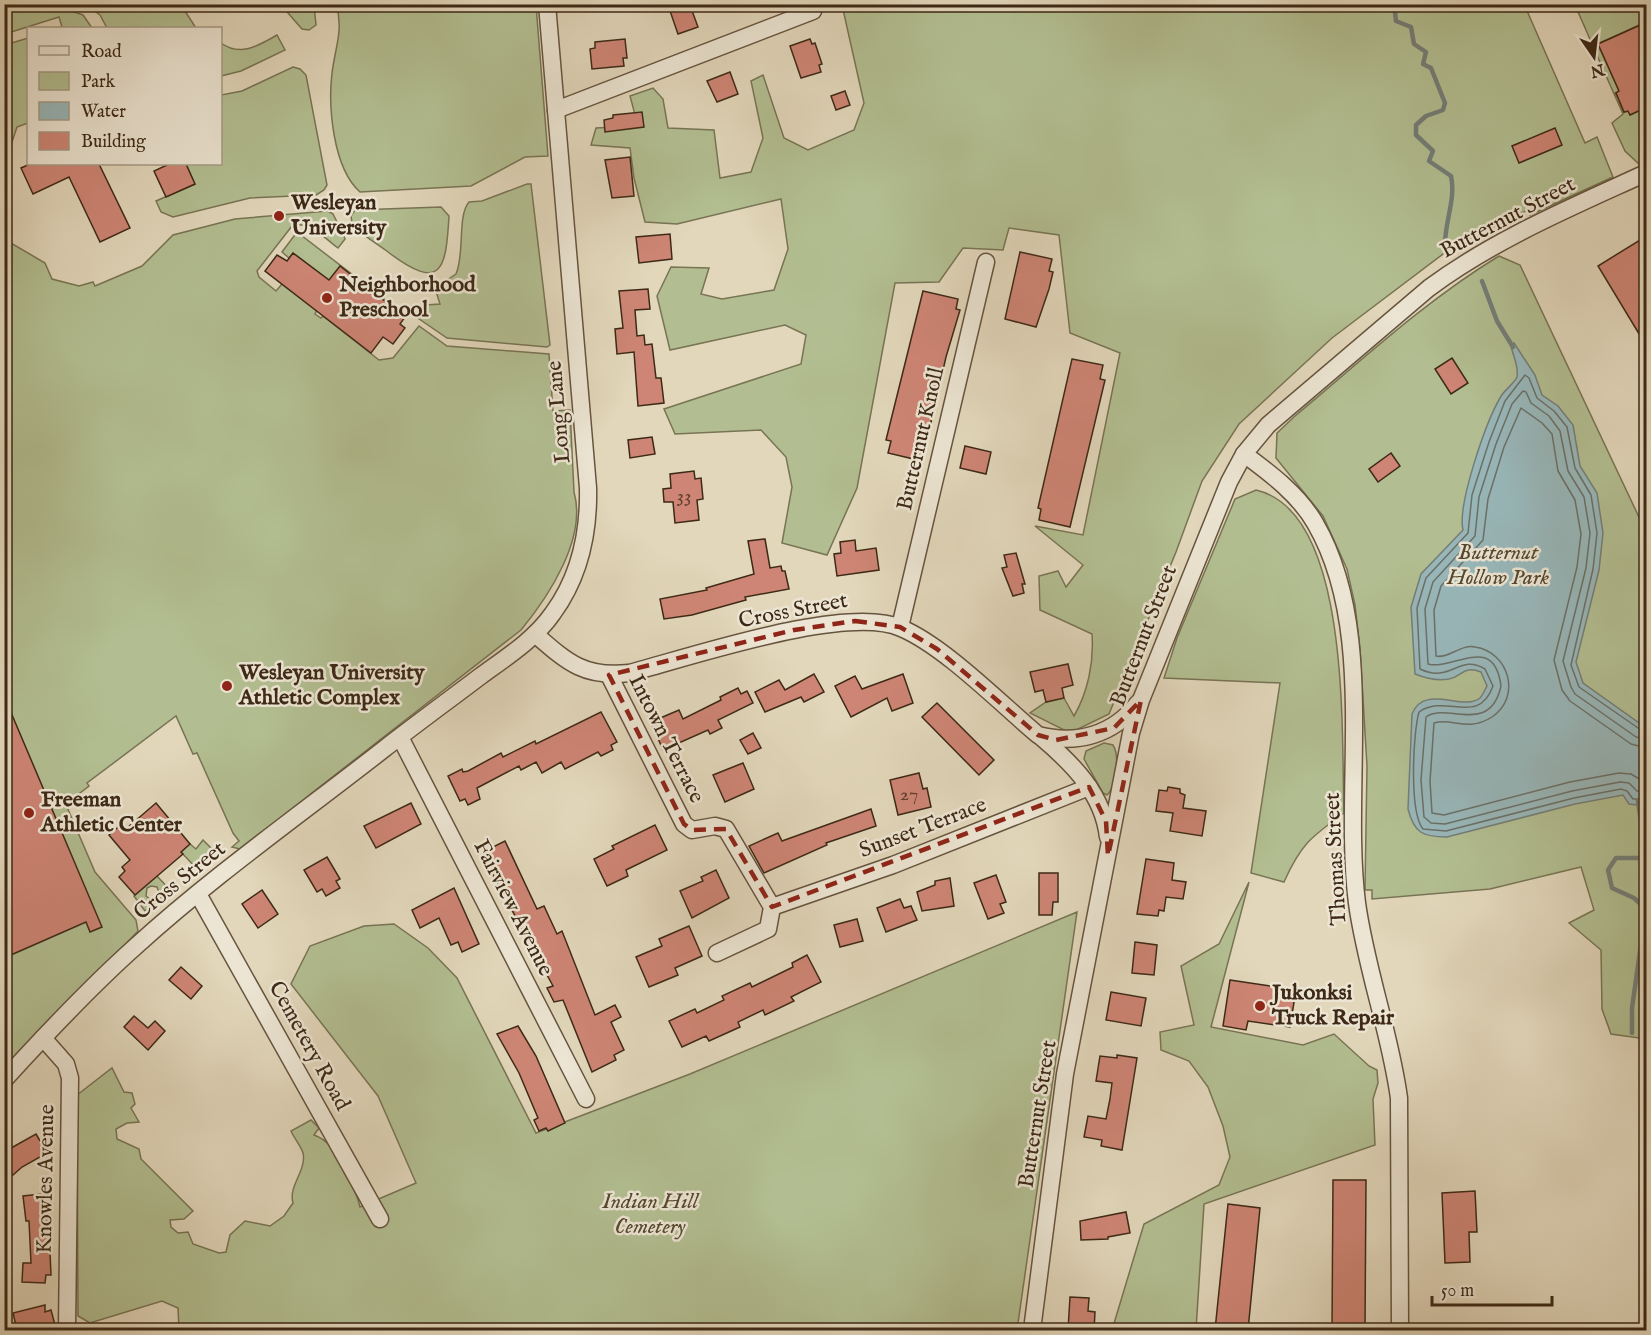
<svg xmlns="http://www.w3.org/2000/svg" width="1651" height="1335" viewBox="0 0 1651 1335" font-family="'IM FELL English',serif">
<style>
.green{fill:#b2be91;stroke:#787454;stroke-width:1.5}
.water{fill:#98b7ba;stroke:#747e78;stroke-width:1.5}
.lines{fill:none;stroke-linecap:round;stroke-linejoin:round}
.shore{stroke:#6a7068;stroke-width:1.5}
.stream{stroke:#747e78;stroke-width:4.5}
.building{fill:#ce8575;stroke:#3d2916;stroke-width:1.5}
.minor-casing{stroke:#66543f;stroke-width:19}
.minor{stroke:#ece5d3;stroke-width:16}
.marked{fill:none;stroke:#8f2418;stroke-width:4.5;stroke-dasharray:12 8;stroke-linejoin:round}
.poi-dot{fill:#8f2418;stroke:#ece5d3;stroke-width:2}
.labels{text-anchor:middle;dominant-baseline:central;stroke-width:5;stroke-linejoin:round;paint-order:stroke}
.number-label{font-size:20px;fill:#61402e}
.poi-label{font-size:22px;font-weight:bold;fill:#3d2916;stroke:#ece5d3;text-anchor:start}
.street-label{font-size:22px;fill:#3d2916;stroke:#ece5d3}
.park-label{font-size:22px;font-style:italic;fill:#54472f;stroke:#ece5d3}
</style>
<rect width="100%" height="100%" fill="#e2d7bb"/>
<filter id="stains"><feTurbulence type="fractalNoise" baseFrequency=".00333" numOctaves="4"/><feColorMatrix values="0 0 0 0 .2 0 0 0 0 .09 0 0 0 0 .02 0 0 0 .5 -.17"/></filter>
<radialGradient id="worn" r=".72"><stop offset=".6" stop-color="#630" stop-opacity="0"/><stop offset="1" stop-color="#630" stop-opacity=".3"/></radialGradient>
<g class="green">
<path d="M5,4L83,5L85,8L74,12L83,15L92,28H58L62,27L59,17L5,34Z"/>
<path d="M1524,4L1585,143L1597,137L1613,177L1530,215L1526,211L1451,248L1332,338L1239,424L1202,481L1176,552L1109,714L1070,733L1030,713L1046,702L1064,698L1074,716C1088,692 1094,662 1092,634L1040,610L1039,576L1058,571L1066,587L1083,565L1035,526L1083,535L1120,353L1070,333L1059,235L1009,228L1003,250L963,248L939,282L895,283L857,488L827,555L782,543L792,487L786,457L761,430L675,434L664,409L801,364L806,335L785,325L670,350L657,296L671,267L709,268L701,294L722,299L774,290L788,249L781,199L677,224L645,222L634,178L630,148L591,145L596,128L638,126L630,96L653,88L663,99L668,128L714,130L720,178L751,172L763,138L751,81L763,75L784,138L808,150L854,130L864,103L842,5Z"/>
<path d="M86,5H181L196,28H107L100,15Z"/>
<path d="M281,5H314L316,25L309,30L302,29Z"/>
<path d="M336,5H536L548,156L525,157L471,186L360,192C333,168 328,107 332,73C335,48 344,29 336,5Z"/>
<path d="M1575,5H1639L1646,22L1593,46Z"/>
<path d="M277,35L285,50L241,71L221,76V43C240,57 258,46 277,35Z"/>
<path d="M28,38V123L17,127L10,148L5,154V45Z"/>
<path d="M1600,49L1619,91L1615,93L1618,98L1622,99L1619,101L1624,112L1628,111L1630,115L1645,108L1646,111V161L1639,164L1625,151L1612,123L1623,114L1595,51Z"/>
<path d="M293,67L300,69L306,75L327,185L324,190L316,195L250,198L173,217L161,212L156,201L195,184L186,164H220L221,95L242,91Z"/>
<path d="M527,184H531L550,345L547,347L447,338L409,312L411,306L440,304L435,288L456,274C465,254 457,216 469,202L482,201Z"/>
<path d="M441,207L449,216C446,269 442,293 388,252C376,243 361,235 352,223L351,216L355,210Z"/>
<path d="M328,211L333,214L344,236L345,239L338,248C324,238 310,220 292,226L257,271L259,277L276,291L282,284L317,310L315,314L321,318L323,316L379,360L393,358L419,326L447,346L549,354L553,411L570,410L574,492C587,538 549,596 521,630L240,849L232,847L239,841L233,833L197,753L193,754L176,716L87,783L89,786L71,800L72,805L67,807L95,872L136,920L138,931L5,1069V245L11,243L45,263L52,279L79,286L93,282L95,286L142,266L173,235L235,219Z"/>
<path d="M297,232L392,305L383,321L293,253L289,258L282,252Z"/>
<path d="M1499,256L1520,265L1646,532V1039L1611,1034L1602,1009L1601,950L1569,923L1594,910L1581,867L1490,889L1372,899V890H1365L1367,766L1360,649L1355,605L1347,569L1323,516L1276,458L1277,433L1295,416C1361,361 1425,301 1499,256Z"/>
<path d="M1256,490C1352,512 1341,736 1344,813C1311,837 1301,844 1284,882L1251,873L1280,683L1164,678L1177,638L1235,499Z"/>
<path d="M1104,743L1113,745C1120,756 1116,787 1107,795L1103,793L1084,759L1086,751Z"/>
<path d="M203,840L216,853L197,869L181,852L190,844L196,849Z"/>
<path d="M157,876L170,890L161,898L157,887L151,886L147,888L146,896L155,903L145,911L134,896Z"/>
<path d="M1249,882L1211,1027L1303,1045L1334,1034L1369,1066L1377,1070L1378,1083L1373,1099L1375,1145L1204,1204L1196,1330H1112L1144,1224L1219,1185L1230,1157L1223,1126L1208,1087L1189,1061L1161,1050L1160,1032L1194,1025L1181,966L1219,944Z"/>
<path d="M1077,912L1017,1330H179L178,1308L162,1301L90,1323L78,1316L77,1095L112,1068L124,1092L132,1093L135,1104L131,1108L139,1122L127,1123L116,1129L117,1139L139,1149L141,1159L193,1211L184,1219L170,1220L171,1227L178,1233L188,1232L193,1244L219,1253L226,1252L230,1235L245,1221L270,1226L284,1216L293,1203C288,1186 307,1170 303,1153C301,1146 294,1138 291,1131L311,1120L319,1128L314,1135C333,1142 335,1155 344,1172C351,1184 357,1193 360,1207L416,1183L378,1096L291,984L310,946L364,926L394,924L428,948L457,978L536,1133L690,1074Z"/>
</g>
<path class="water" d="M1514,343L1535,375L1542,395L1558,406L1573,425L1580,466L1597,493L1603,533L1599,570L1576,662L1583,683L1646,728V791L1644,806L1629,804L1623,795L1575,804L1447,837C1423,837 1414,833 1408,809L1412,714C1424,683 1463,712 1480,698C1483,695 1485,689 1487,686L1481,672C1463,665 1463,676 1449,679C1438,681 1425,678 1415,674L1411,607L1421,574L1463,530C1457,505 1486,422 1500,398C1503,391 1515,383 1517,377C1519,366 1513,356 1511,346Z"/>
<g class="lines">
<g class="shore">
<path d="M1646,732L1641,730L1579,687L1571,665L1593,569L1597,533L1591,495L1575,468L1567,427L1554,411L1537,398L1529,378L1525,375L1505,401L1489,442L1472,495L1468,533L1426,578L1417,608L1420,669C1451,684 1459,653 1485,669L1493,686C1478,727 1446,693 1419,712C1413,733 1409,812 1423,829L1446,831L1574,798L1621,789L1627,791L1633,799H1646"/>
<path d="M1646,739L1636,737L1575,694L1571,687L1563,661L1586,568L1590,533L1584,497L1568,471L1560,431L1549,416L1531,403L1526,392L1523,391L1512,404L1496,444L1479,497L1475,536L1433,582L1425,609L1428,664C1453,671 1494,632 1501,686C1490,736 1447,702 1426,717L1421,780L1424,817L1431,823L1445,824L1572,791L1620,782L1629,783L1637,791L1646,792"/>
<path d="M1646,748L1631,744L1570,701L1562,690L1554,660L1577,567L1581,534L1575,500L1558,471L1552,434L1542,423L1521,408L1504,447L1488,499L1483,540L1441,586L1434,610L1436,656C1448,659 1461,644 1475,647C1509,652 1522,697 1492,717C1467,733 1452,717 1434,723L1430,781L1432,813L1444,815L1570,782L1619,773L1631,774L1646,783"/>
</g>
<g class="stream">
<path d="M1399,4L1395,12L1396,21L1411,27L1414,44L1426,52L1423,64L1431,68L1445,103L1443,110L1426,116L1416,125V135L1433,151L1429,161L1451,176C1456,199 1445,221 1445,244L1452,243"/>
<path d="M1482,281L1497,321L1513,347"/>
<path d="M1632,1033V1008L1646,909L1634,898L1612,888L1608,870L1616,858H1646L1638,801"/>
</g>
</g>
<g class="building">
<path d="M679,4H685L687,9L691,8L698,27L678,34L669,8Z"/>
<path d="M1647,22V107L1630,115L1628,111L1624,112L1616,93L1619,91L1598,44Z"/>
<path d="M625,39L627,58H623L624,66L592,69L590,49L595,48V42Z"/>
<path d="M810,39L812,44L815,43L822,64L819,65L821,72L801,78L790,46Z"/>
<path d="M730,72L738,94L717,102L707,81Z"/>
<path d="M845,91L850,105L836,110L831,96Z"/>
<path d="M642,112L644,127L605,132L604,120L613,118V115Z"/>
<path d="M1555,128L1562,145L1519,163L1512,146Z"/>
<path d="M630,157L634,196L612,198L605,160Z"/>
<path d="M30,164H99L130,228L100,242L69,177L33,194L21,168Z"/>
<path d="M169,164H186L195,184L166,197L154,171Z"/>
<path d="M670,234L672,259L639,263L636,237Z"/>
<path d="M1640,240L1647,251V347L1598,266Z"/>
<path d="M1020,252L1052,259L1049,271L1053,272L1049,289L1036,327L1005,319Z"/>
<path d="M293,253L329,280L340,266L405,317L400,324L405,328L393,344L383,337L371,353L265,271L277,255L287,261Z"/>
<path d="M648,289L650,309L635,310L637,336L644,335L645,345L652,344L656,378H661L664,403L638,406L634,352L617,354L615,329L623,328L619,291Z"/>
<path d="M923,291L958,299L956,309L960,310L946,357L922,461L888,453L891,441L886,440Z"/>
<path d="M1452,358L1468,383L1451,394L1435,369Z"/>
<path d="M1072,359L1103,365L1100,379L1105,380L1070,527L1039,520L1041,509L1038,508Z"/>
<path d="M652,437L655,454L630,458L628,440Z"/>
<path d="M965,446L991,452L986,474L960,468Z"/>
<path d="M1391,453L1400,466L1378,482L1369,469Z"/>
<path d="M694,471L695,479L701,478L703,499L697,500L699,520L675,523L673,502H664L663,489L671,488L670,474Z"/>
<path d="M765,539L770,568L781,566L782,571H785L789,589L745,597L746,600L692,615L664,619L660,599L707,590L706,588L754,574L748,541Z"/>
<path d="M855,540L856,551L876,548L879,570L837,576L834,554L841,553L840,542Z"/>
<path d="M1016,553L1025,584H1022L1024,593L1013,596L1002,568L1007,567L1004,555Z"/>
<path d="M1068,664L1073,685L1062,688L1064,698L1046,702L1043,690L1035,692L1030,672Z"/>
<path d="M814,674L824,692L804,702L801,697L765,712L755,692L779,680L785,690Z"/>
<path d="M903,674L913,703L892,711L887,698L851,717L835,686L855,676L862,689Z"/>
<path d="M738,688L741,694L747,691L753,703L718,720L722,728L710,734L708,730L663,750L651,722L679,710L683,719L721,700L720,697Z"/>
<path d="M4,696L102,927L90,932L86,922L4,958Z"/>
<path d="M937,703L994,760L979,775L922,717Z"/>
<path d="M601,712L617,742L611,745L613,750L601,756L598,752L565,769L561,762L542,773L536,762L521,770L519,766L477,788L480,799L468,805L465,799L460,801L448,776L462,769L463,772L468,771L501,753L503,757L535,741L536,744Z"/>
<path d="M753,733L761,748L748,754L740,740Z"/>
<path d="M743,763L754,789L725,802L713,775Z"/>
<path d="M919,773L923,789L927,788L931,807L898,815L890,780Z"/>
<path d="M1168,787L1180,789V793L1185,795L1183,808L1206,811L1202,836L1170,831L1173,813L1156,811L1159,790L1167,791Z"/>
<path d="M156,803L190,844L181,852L183,854L135,895L119,877L125,871L122,867L130,860L109,835L123,823L127,828Z"/>
<path d="M411,803L421,824L376,848L364,826Z"/>
<path d="M871,809L876,826L826,843L827,845L764,873L749,846L778,833L782,841Z"/>
<path d="M655,825L667,850L626,870L628,876L607,886L594,859L614,849L612,846Z"/>
<path d="M505,841L537,909L544,906L557,934L562,931L595,1015L615,1005L621,1017L611,1022L624,1050L614,1055L616,1060L592,1072L563,1000L554,1002L547,988L553,986L481,853Z"/>
<path d="M327,857L340,879L336,881L340,888L326,896L322,889L317,892L304,870Z"/>
<path d="M1146,859L1174,863L1172,880L1186,882L1183,899L1166,897L1164,911L1159,910L1158,916L1137,914Z"/>
<path d="M716,870L729,898L692,918L680,891L703,881L701,877Z"/>
<path d="M1039,873H1058V902H1053L1052,915H1039Z"/>
<path d="M996,875L1006,902L1000,904L1004,913L988,919L974,883Z"/>
<path d="M950,878L954,906L922,911L917,892L935,885V881Z"/>
<path d="M454,888L479,944L462,952L458,942L451,945L439,918L420,928L412,910Z"/>
<path d="M262,890L278,914L258,928L242,904Z"/>
<path d="M900,899L904,908L911,906L917,920L886,932L877,908Z"/>
<path d="M857,919L863,941L840,947L834,925Z"/>
<path d="M689,926L702,956L675,968L678,975L649,987L636,957L662,946L659,939Z"/>
<path d="M1135,942L1157,945L1154,975L1132,973Z"/>
<path d="M807,955L821,982L791,997L794,1001L765,1015L763,1010L738,1022L740,1027L709,1041L706,1036L682,1047L669,1021L695,1009L697,1013L724,1000L722,996L750,983L752,987L793,967L792,963Z"/>
<path d="M181,967L202,986L191,999L169,980Z"/>
<path d="M1230,980L1296,990L1290,1027L1248,1021L1246,1030L1223,1026Z"/>
<path d="M1111,992L1146,998L1141,1026L1106,1020Z"/>
<path d="M134,1016L148,1028L155,1021L165,1031L148,1050L124,1027Z"/>
<path d="M518,1026L536,1056L565,1123L548,1131L546,1128L539,1131L534,1120L538,1118L519,1073L497,1034Z"/>
<path d="M1117,1055L1137,1058L1122,1150L1101,1146L1102,1140L1084,1137L1088,1116L1106,1119L1110,1099L1112,1083L1096,1081L1100,1056L1117,1058Z"/>
<path d="M36,1134L47,1153L22,1167L13,1175L4,1166V1152Z"/>
<path d="M1333,1180H1366L1365,1330H1332Z"/>
<path d="M1475,1191L1477,1232H1469L1470,1262L1445,1263L1442,1193Z"/>
<path d="M41,1194L49,1230L51,1275H46L45,1283L22,1282L23,1263H31L29,1221H26L23,1196Z"/>
<path d="M1228,1204L1260,1208L1248,1330H1215Z"/>
<path d="M1126,1212L1130,1233L1108,1237V1239L1081,1240L1080,1221Z"/>
<path d="M1070,1297L1089,1298L1088,1311L1095,1312L1094,1330H1068Z"/>
<path d="M45,1305V1312L51,1310L55,1325L49,1327V1330H17L13,1313Z"/>
</g>
<g class="lines">
<defs>
<g id="minor">
<path d="M556,110L813,11"/>
<path d="M1244,454C1270,473 1299,495 1315,523C1378,631 1342,785 1357,903C1366,969 1390,1032 1399,1098L1400,1330"/>
<path d="M900,627L986,262"/>
<path d="M535,634C567,662 584,678 629,673C691,657 846,604 901,628C944,646 1000,703 1038,735C1077,745 1113,735 1138,703"/>
<path d="M609,675L684,824L692,830L715,826L726,829L772,907L768,929L717,953"/>
<path d="M400,737L586,1099"/>
<path d="M1041,737C1073,764 1103,794 1108,837"/>
<path d="M198,894L380,1219"/>
<path d="M772,907L893,865L1089,787"/>
<path d="M43,1038L66,1064L70,1078L67,1330"/>
<path d="M4,1080C46,1034 89,988 135,947C213,876 301,814 384,749C416,724 449,700 482,675C507,657 535,639 553,613C580,576 589,533 588,488L547,4"/>
<path d="M1032,1330L1065,1074L1131,733L1141,700L1229,482L1244,454L1268,425L1429,288C1495,239 1572,207 1646,173"/>
</g>
</defs>
<use href="#minor" class="minor-casing"/>
<use href="#minor" class="minor"/>
</g>
<path class="marked" d="M855,621L900,627L937,649L1038,735L1056,740L1114,728L1141,700L1108,856L1106,821L1089,787L772,907L726,829L692,830L684,824L609,675L794,630Z"/>
<g class="poi-dot">
<circle cx="279" cy="216" r="6"/>
<circle cx="327" cy="298" r="6"/>
<circle cx="227" cy="686" r="6"/>
<circle cx="29" cy="813" r="6"/>
<circle cx="1260" cy="1006" r="6"/>
</g>
<g class="labels">
<g class="number-label">
<text x="684" y="496">33</text>
<text x="909" y="794">27</text>
</g>
<g class="poi-label">
<text x="291" y="203">Wesleyan<tspan x="291" dy="25">University</tspan></text>
<text x="339" y="285">Neighborhood<tspan x="339" dy="25">Preschool</tspan></text>
<text x="239" y="673">Wesleyan University<tspan x="239" dy="25">Athletic Complex</tspan></text>
<text x="41" y="800">Freeman<tspan x="41" dy="25">Athletic Center</tspan></text>
<text x="1272" y="993">Jukonksi<tspan x="1272" dy="25">Truck Repair</tspan></text>
</g>
<g class="street-label">
<text transform="translate(1508 218) rotate(-28)">Butternut Street</text>
<text transform="translate(559 412) rotate(-95)">Long Lane</text>
<text transform="translate(921 439) rotate(-77)">Butternut Knoll</text>
<text transform="translate(793 611) rotate(-11)">Cross Street</text>
<text transform="translate(1144 636) rotate(-69)">Butternut Street</text>
<text transform="translate(666 739) rotate(63)">Intown Terrace</text>
<text transform="translate(923 828) rotate(-21)">Sunset Terrace</text>
<text transform="translate(1336 859) rotate(-93)">Thomas Street</text>
<text transform="translate(180 881) rotate(-39)">Cross Street</text>
<text transform="translate(513 908) rotate(63)">Fairview Avenue</text>
<text transform="translate(309 1046) rotate(61)">Cemetery Road</text>
<text transform="translate(1038 1114) rotate(-81)">Butternut Street</text>
<text transform="translate(46 1179) rotate(-89)">Knowles Avenue</text>
</g>
<g class="park-label">
<text x="1498" y="553">Butternut<tspan x="1498" dy="25">Hollow Park</tspan></text>
<text x="650" y="1202">Indian Hill<tspan x="650" dy="25">Cemetery</tspan></text>
</g>
</g>
<rect width="1651" height="1335" fill="none" stroke="#e2d7bb" stroke-width="24"/>
<rect x="6" y="6" width="1639" height="1323" fill="none" stroke="#3d2916" stroke-width="3"/>
<rect x="12" y="12" width="1627" height="1311" fill="none" stroke="#3d2916" stroke-width="1.5"/>
<rect x="27" y="27" width="195" height="138" fill="#ece5d3" stroke="#a69a87" stroke-width="1.5"/>
<rect x="39" y="46" width="30" height="9" fill="#ece5d3" stroke="#a69a87" stroke-width="1.5"/>
<text x="81" y="57" font-size="18" fill="#3d2916">Road</text>
<rect x="39" y="72" width="30" height="18" fill="#b2be91" stroke="#a69a87" stroke-width="1.5"/>
<text x="81" y="87" font-size="18" fill="#3d2916">Park</text>
<rect x="39" y="102" width="30" height="18" fill="#98b7ba" stroke="#a69a87" stroke-width="1.5"/>
<text x="81" y="117" font-size="18" fill="#3d2916">Water</text>
<rect x="39" y="132" width="30" height="18" fill="#ce8575" stroke="#a69a87" stroke-width="1.5"/>
<text x="81" y="147" font-size="18" fill="#3d2916">Building</text>
<g transform="translate(1594 57) rotate(166)" stroke="#ece5d3" stroke-width="4.5" paint-order="stroke">
<path d="M0-4.5L10 22L0 15L-10 22Z" fill="#3d2916"/>
<text y="-9" font-size="16" font-weight="bold" text-anchor="middle" fill="#3d2916">N</text>
</g>
<path d="M1432 1296v9h120v-9" fill="none" stroke="#3d2916" stroke-width="3"/>
<text x="1441" y="1296" font-size="18" fill="#3d2916" stroke="#ece5d3" stroke-width="4.5" paint-order="stroke">50 m</text>
<rect width="100%" height="100%" filter="url(#stains)"/>
<rect width="100%" height="100%" fill="url(#worn)"/>
</svg>
